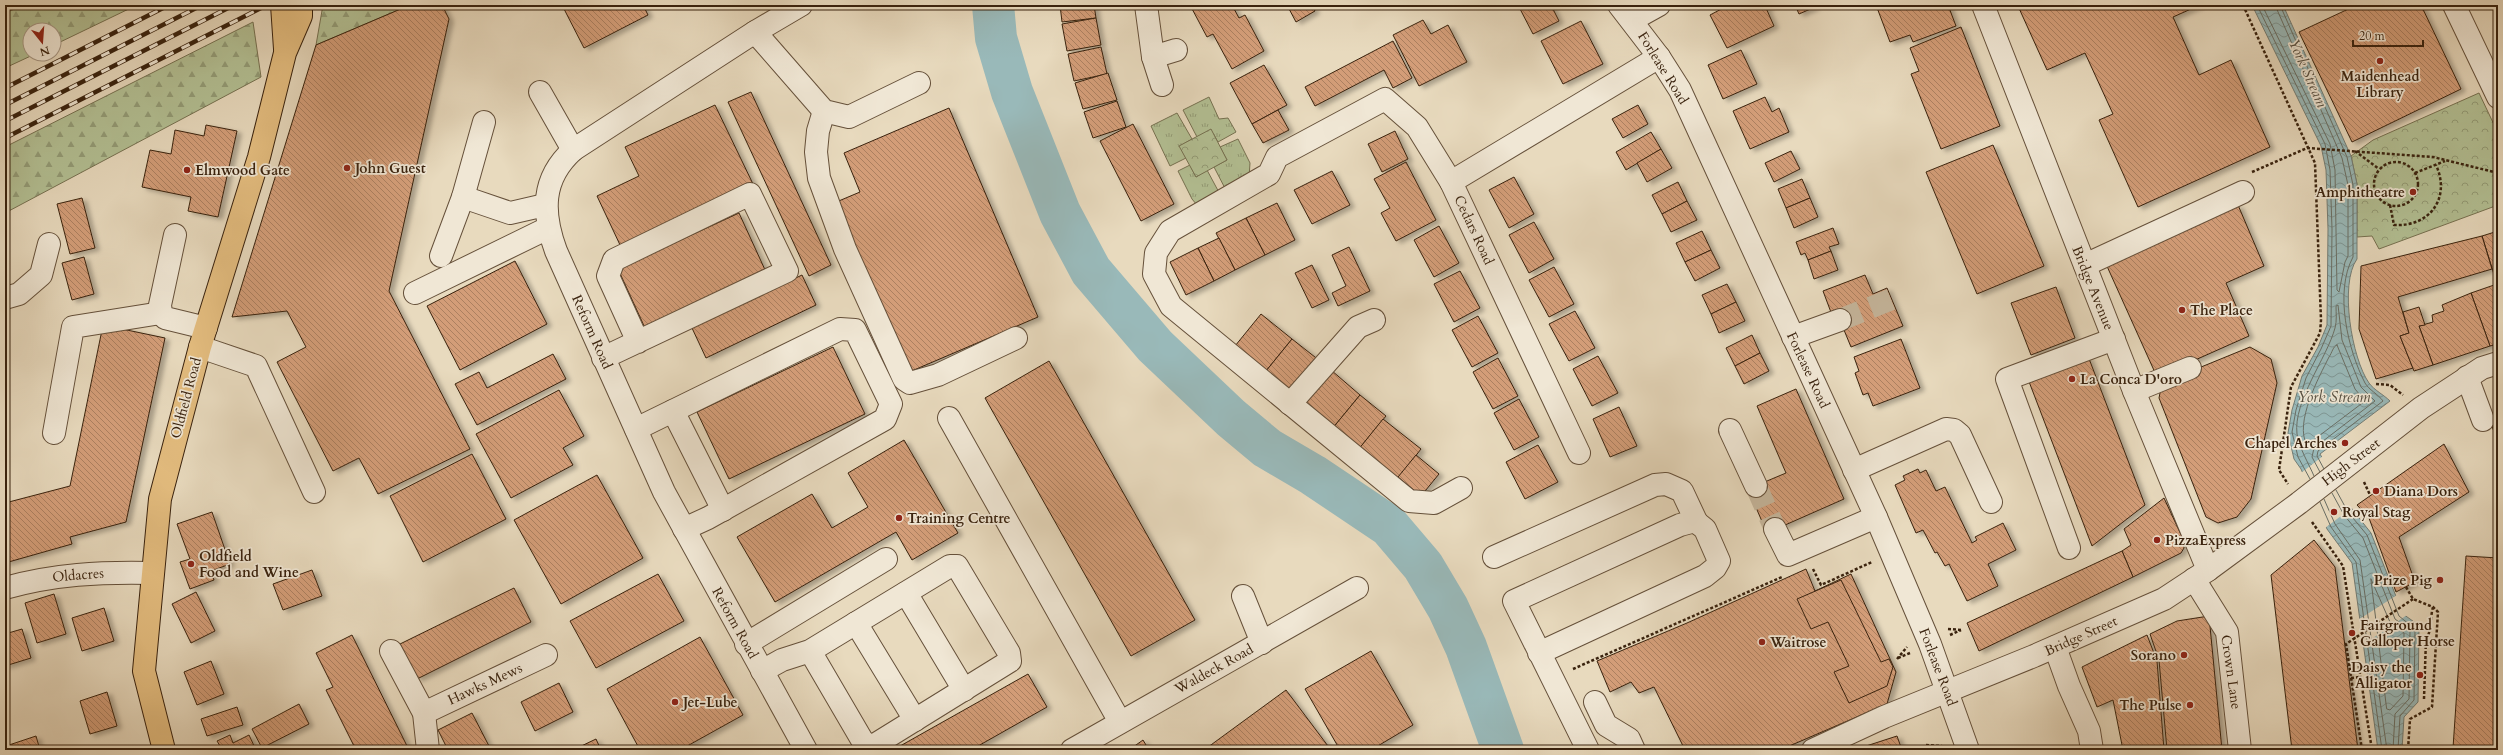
<svg xmlns="http://www.w3.org/2000/svg" width="2503" height="755" viewBox="0 0 2503 755" font-family="Cardo,serif">
<style>
.grass{fill:url(#grass-tufts);stroke:#767151}
.forest{fill:url(#forest-firs);stroke:#767151}
.park{fill:url(#park-crowns);stroke:#767151}
.water{fill:url(#water-waves);stroke:#737d75}
.pier{fill:#e8dabe}
.lines{fill:none;stroke-linecap:round;stroke-linejoin:round}
.shore{stroke:#696e64;stroke-width:1}
.river{stroke:#99b9b9;stroke-width:42}
.building{fill:url(#building-back-hatch);stroke:#39220e;filter:url(#shadow)}
.minor-tunnel{stroke:#c5b59b;stroke-width:22;stroke-dasharray:22 11;stroke-linecap:butt}
.minor-casing{stroke:#65503a;stroke-width:24}
.major-casing{stroke:#39220e;stroke-width:24}
.path{stroke:#39220e;stroke-width:2.5;stroke-dasharray:3 2;stroke-linecap:butt}
.minor{stroke:#f0e7d5;stroke-width:22}
.major{stroke:#e4bd7f;stroke-width:22}
.rail-casing{stroke:#39220e;stroke-width:4.5}
.rail{stroke:#f0e7d5;stroke-width:3;stroke-dasharray:9;stroke-linecap:butt}
.poi-dot{fill:#8f2418;stroke:#f0e7d5;stroke-width:1.5}
.labels{text-anchor:middle;dominant-baseline:central;stroke-width:3.5;stroke-linejoin:round;paint-order:stroke}
.street-label{font-size:14px;fill:#39220e;stroke:#f0e7d5}
.poi-label{font-size:14px;font-weight:bold;fill:#39220e;stroke:#f0e7d5;text-anchor:start}
.water-label{font-size:15px;font-style:italic;fill:#564f41;stroke:#f0e7d5}
</style>
<defs>
<pattern id="grass-tufts" width="24" height="20" patternUnits="userSpaceOnUse"><rect width="24" height="20" fill="#b3c094"/><path d="M3 7l-1-3M5 7V3M7 7l1-3M15 17l-1-3M17 17v-4M19 17l1-3" fill="none" stroke="#939c77"/></pattern>
<pattern id="forest-firs" width="22" height="20" patternUnits="userSpaceOnUse"><rect width="22" height="20" fill="#b3c094"/><path d="M5 1l3.5 6h-7zM16 11l3.5 6h-7z" fill="#939c77"/></pattern>
<pattern id="park-crowns" width="20" height="18" patternUnits="userSpaceOnUse"><rect width="20" height="18" fill="#b3c094"/><path d="M2 6a3 3 0 1 1 6 0M12 15a3 3 0 1 1 6 0" fill="none" stroke="#939c77"/></pattern>
<pattern id="water-waves" width="16" height="10" patternUnits="userSpaceOnUse"><rect width="16" height="10" fill="#99b9b9"/><path d="M0 5q4-4 8 0t8 0" fill="none" stroke="#7e9695"/></pattern>
<pattern id="building-back-hatch" width="6" height="6" patternUnits="userSpaceOnUse"><rect width="6" height="6" fill="#d39d78"/><path d="M-1 5l2 2M0 0l6 6M5-1l2 2" fill="none" stroke="#ac8061"/></pattern>
<filter id="shadow"><feDropShadow dx="4.5" dy="2.5" stdDeviation="2" flood-color="#0004"/></filter>
</defs>
<rect width="100%" height="100%" fill="#e8dabe"/>
<filter id="stains"><feTurbulence type="fractalNoise" baseFrequency=".005" numOctaves="4"/><feColorMatrix values="0 0 0 0 .2 0 0 0 0 .09 0 0 0 0 .02 0 0 0 .5 -.17"/></filter>
<radialGradient id="worn" r=".72"><stop offset=".6" stop-color="#630" stop-opacity="0"/><stop offset="1" stop-color="#630" stop-opacity=".3"/></radialGradient>
<g class="grass">
<path d="M1209,97L1219,119L1228,118L1236,132L1218,142L1211,130L1197,137L1183,110Z"/>
<path d="M1177,113L1192,139L1180,146L1186,158L1170,166L1151,126Z"/>
<path d="M1238,139L1250,163L1249,178L1229,196L1214,167L1227,160L1220,147Z"/>
<path d="M1190,165L1196,177L1207,170L1222,198L1201,210L1192,199L1178,171Z"/>
</g>
<g class="forest">
<path d="M24,5H137L54,45V30H30V54H35L5,68V13Z"/>
<path d="M323,5H410L316,45Z"/>
<path d="M253,22L261,77L5,213V147Z"/>
</g>
<g class="park">
<path d="M2479,93L2498,133V205L2379,249L2372,236L2357,237V184L2351,156L2373,140Z"/>
<path d="M1211,129L1227,160L1196,177L1179,146Z"/>
</g>
<path class="water" d="M2252,5H2283L2351,156L2357,184V259C2339,284 2352,359 2369,383C2374,390 2384,395 2390,401L2320,454L2352,509L2371,533L2403,614L2417,624L2419,628L2418,702L2404,717L2402,750H2378L2352,563L2327,529L2301,469L2294,459L2288,433L2292,410L2302,376L2318,347L2327,325L2328,229L2326,170L2321,146Z"/>
<g class="pier">
<path d="M2323,456L2353,507L2325,528L2301,473Z"/>
<path d="M2397,595L2407,615L2361,646L2358,620Z"/>
</g>
<g class="lines">
<g class="shore">
<path d="M2257,5L2325,144L2330,170L2332,229L2331,326L2321,349L2306,378L2296,410L2292,432L2298,457L2310,479"/>
<path d="M2262,5L2330,144L2335,170L2337,290L2339,292L2345,262L2348,256V185L2342,158L2275,5"/>
<path d="M2280,5L2347,157L2353,185V257C2334,292 2348,350 2365,383C2369,390 2378,394 2383,401L2318,451L2317,456L2324,469"/>
<path d="M2337,345L2355,389L2365,401L2307,445C2294,423 2319,377 2329,357C2332,353 2333,346 2337,345Z"/>
<path d="M2314,476C2308,462 2300,450 2297,434C2293,401 2327,358 2335,328C2337,321 2336,313 2336,306L2338,305L2342,340L2361,387L2375,401L2314,448L2312,457L2320,472"/>
<path d="M2336,490L2348,512L2367,535L2399,616L2415,629L2414,700L2400,716L2398,750"/>
<path d="M2332,493L2344,515L2363,538L2395,619L2410,630L2409,699L2395,714L2393,750"/>
<path d="M2324,499L2335,524L2360,560L2387,750"/>
<path d="M2320,502L2331,527L2356,562L2382,750"/>
<path d="M2371,579L2390,622L2404,633L2403,696L2390,710L2387,709Z"/>
</g>
<path class="river" d="M993,5L996,38L1012,92L1060,213L1091,271L1155,346L1231,418L1267,448L1313,475L1389,526L1423,566L1448,608L1466,647L1503,750"/>
</g>
<g class="building">
<path d="M410,5H442L449,19L389,291L470,449L378,494L359,458L333,471L277,362L306,347L287,311L232,317L316,45Z"/>
<path d="M562,5H643L648,15L584,48Z"/>
<path d="M1060,5H1094L1096,18L1062,22Z"/>
<path d="M1190,5H1232L1239,18L1245,15L1264,51L1232,69L1213,34L1207,37Z"/>
<path d="M1287,5H1312L1315,11L1296,22Z"/>
<path d="M1518,5H1551L1559,21L1533,34Z"/>
<path d="M1729,5H1771L1766,8L1774,26L1727,48L1710,15Z"/>
<path d="M1795,5H1815V7L1799,14Z"/>
<path d="M1876,5H1948L1956,26L1913,42L1910,35L1890,42Z"/>
<path d="M2021,5H2200L2173,17L2199,75L2231,60L2270,147L2138,207L2099,120L2113,114L2085,53L2047,70L2018,6Z"/>
<path d="M2357,5H2421L2461,89L2352,142L2299,32Z"/>
<path d="M1096,18L1101,45L1067,51L1062,24Z"/>
<path d="M1423,20L1431,34L1448,25L1467,62L1419,86L1393,35Z"/>
<path d="M1581,21L1603,64L1563,84L1541,41Z"/>
<path d="M1961,27L2000,126L1941,149L1911,74L1919,71L1910,48Z"/>
<path d="M1393,41L1412,78L1393,88L1384,70L1315,106L1305,87Z"/>
<path d="M1101,47L1107,74L1074,81L1068,54Z"/>
<path d="M1741,50L1757,84L1723,99L1708,65Z"/>
<path d="M1264,65L1287,105L1252,124L1230,83Z"/>
<path d="M1108,73L1117,100L1083,109L1075,83Z"/>
<path d="M751,92L831,265L809,276L728,102Z"/>
<path d="M1765,97L1772,112L1779,108L1789,132L1750,149L1733,111Z"/>
<path d="M1117,101L1126,127L1093,138L1084,112Z"/>
<path d="M715,105L753,184L621,247L597,196L639,176L625,147Z"/>
<path d="M1638,105L1648,124L1623,138L1612,119Z"/>
<path d="M949,108L1038,317L907,373L834,203L860,192L844,153Z"/>
<path d="M1278,110L1289,130L1263,143L1252,124Z"/>
<path d="M1133,124L1174,204L1141,221L1100,141Z"/>
<path d="M206,125L237,131L218,217L188,211L191,197L142,187L150,150L171,154L175,130L204,136Z"/>
<path d="M1395,131L1408,159L1382,172L1368,144Z"/>
<path d="M1651,132L1661,149L1626,170L1616,152Z"/>
<path d="M1993,145L2044,266L1977,294L1926,172Z"/>
<path d="M1661,149L1672,168L1647,182L1637,163Z"/>
<path d="M1791,151L1800,169L1774,182L1765,163Z"/>
<path d="M1406,162L1436,220L1396,241L1381,213L1390,208L1374,179Z"/>
<path d="M1332,171L1350,205L1312,224L1294,190Z"/>
<path d="M1514,177L1534,214L1509,228L1489,190Z"/>
<path d="M1802,179L1810,198L1786,208L1778,189Z"/>
<path d="M1678,182L1687,201L1662,214L1652,195Z"/>
<path d="M82,198L95,248L70,254L57,204Z"/>
<path d="M1810,198L1818,217L1794,228L1786,208Z"/>
<path d="M1687,201L1697,220L1671,232L1662,214Z"/>
<path d="M1277,203L1295,240L1265,255L1246,218Z"/>
<path d="M2238,205L2264,266L2226,283L2249,336L2157,377L2106,264Z"/>
<path d="M739,213L766,272L645,328L618,269Z"/>
<path d="M1246,218L1265,255L1235,270L1216,233Z"/>
<path d="M1534,222L1554,259L1529,273L1509,235Z"/>
<path d="M1439,226L1459,263L1434,277L1414,240Z"/>
<path d="M1833,228L1839,244L1829,247L1831,251L1808,260L1805,253L1801,255L1796,242Z"/>
<path d="M1702,231L1711,250L1685,262L1676,243Z"/>
<path d="M2498,231V284H2497L2482,236Z"/>
<path d="M2482,236L2492,269L2398,297L2409,333L2400,336L2413,368L2376,379L2359,329L2361,266Z"/>
<path d="M1219,238L1235,270L1214,281L1198,248Z"/>
<path d="M1349,247L1370,291L1338,306L1332,293L1346,286L1332,255Z"/>
<path d="M1198,248L1214,281L1186,295L1170,262Z"/>
<path d="M1711,250L1720,268L1695,281L1685,262Z"/>
<path d="M1831,251L1838,270L1814,279L1808,260Z"/>
<path d="M84,257L94,294L72,300L62,263Z"/>
<path d="M515,261L547,324L460,370L427,306Z"/>
<path d="M1312,265L1329,300L1312,308L1295,273Z"/>
<path d="M1554,267L1574,304L1549,317L1529,280Z"/>
<path d="M1460,271L1480,308L1454,322L1434,284Z"/>
<path d="M802,275L816,305L706,358L692,328Z"/>
<path d="M1865,275L1873,294L1887,288L1903,326L1851,347L1837,313L1832,315L1823,291Z"/>
<path d="M1727,284L1736,302L1711,314L1702,295Z"/>
<path d="M2497,284L2498,344L2490,346L2471,293Z"/>
<path d="M2056,287L2075,338L2031,355L2011,303Z"/>
<path d="M2471,293L2490,346L2433,365L2419,326L2433,322L2432,315L2444,311L2442,305Z"/>
<path d="M1736,302L1745,321L1719,333L1711,314Z"/>
<path d="M2419,307L2425,325L2419,326L2433,365L2414,371L2400,336L2409,333L2403,312Z"/>
<path d="M1575,311L1595,348L1569,361L1549,324Z"/>
<path d="M1261,314L1292,339L1266,371L1235,346Z"/>
<path d="M1478,316L1498,353L1472,367L1452,330Z"/>
<path d="M103,325L165,338L126,522L70,537L72,544L5,563V503L70,486Z"/>
<path d="M1752,335L1760,353L1735,366L1726,348Z"/>
<path d="M1292,339L1320,361L1294,393L1266,371Z"/>
<path d="M1901,339L1920,388L1873,406L1868,393L1863,395L1855,373L1859,371L1854,357Z"/>
<path d="M833,347L865,414L729,479L697,412Z"/>
<path d="M2250,347L2271,359L2277,383L2251,499L2237,517L2218,523L2206,517L2159,398L2162,383Z"/>
<path d="M1760,353L1769,371L1744,384L1735,366Z"/>
<path d="M553,354L566,379L477,425L455,384L479,372L487,388Z"/>
<path d="M1598,356L1618,393L1592,406L1573,369Z"/>
<path d="M2088,356L2145,505L2092,546L2028,379Z"/>
<path d="M1498,358L1518,396L1493,409L1473,372Z"/>
<path d="M1049,361L1195,620L1131,656L985,398Z"/>
<path d="M1331,370L1360,395L1332,429L1303,404Z"/>
<path d="M1796,389L1844,499L1767,533L1748,489L1786,473L1757,406Z"/>
<path d="M559,390L584,436L563,448L573,465L511,498L476,434Z"/>
<path d="M1360,395L1386,416L1358,450L1332,429Z"/>
<path d="M1519,399L1539,437L1514,450L1494,413Z"/>
<path d="M1619,407L1637,446L1610,457L1593,419Z"/>
<path d="M1383,419L1421,449L1396,481L1358,450Z"/>
<path d="M2498,420V444L2491,423Z"/>
<path d="M904,440L958,533L912,560L896,532L775,602L737,537L812,494L832,528L868,507L848,473Z"/>
<path d="M2444,444L2469,492L2399,537L2415,582L2396,592L2369,518L2357,505Z"/>
<path d="M1538,445L1558,482L1525,499L1506,462Z"/>
<path d="M472,454L506,519L423,562L390,496Z"/>
<path d="M1416,455L1439,474L1421,496L1398,477Z"/>
<path d="M1918,469L1920,473L1926,470L1936,491L1945,487L1972,543L1977,540L1975,537L2003,523L2016,550L1988,564L1998,586L1967,601L1949,564L1945,566L1937,552L1935,553L1923,530L1916,533L1895,485L1905,480L1903,476Z"/>
<path d="M597,475L643,558L561,604L514,520Z"/>
<path d="M2164,498L2183,539L2184,548L2181,553L2133,577L2122,551L2131,545L2124,529Z"/>
<path d="M2498,508V522L2494,509Z"/>
<path d="M212,512L230,564L211,571L214,580L190,589L180,562L190,559L177,524Z"/>
<path d="M2314,540L2335,567L2358,750H2292L2271,575Z"/>
<path d="M2122,551L2133,577L1979,651L1967,623Z"/>
<path d="M2466,556L2498,558V750L2453,748Z"/>
<path d="M1806,569L1815,591L1851,574L1896,672L1887,704L1780,750H1685L1654,687L1639,693L1631,682L1610,692L1597,661L1687,623Z"/>
<path d="M312,570L322,596L283,610L273,584Z"/>
<path d="M658,574L684,621L596,668L570,621Z"/>
<path d="M1841,580L1881,662L1889,659L1893,667L1887,686L1849,703L1834,672L1849,666L1828,622L1811,629L1797,599Z"/>
<path d="M514,588L531,622L417,679L400,644Z"/>
<path d="M196,592L215,631L191,643L172,604Z"/>
<path d="M54,594L66,634L37,643L25,603Z"/>
<path d="M104,608L114,641L82,651L72,618Z"/>
<path d="M2209,616L2222,750H2167L2159,660L2150,634L2177,621Z"/>
<path d="M22,629L31,658L5,666V634Z"/>
<path d="M352,635L409,750H356L326,690L333,687L316,653Z"/>
<path d="M2147,635L2157,661L2164,750H2123L2113,700L2097,707L2082,667Z"/>
<path d="M700,637L743,715L680,750H640L607,689Z"/>
<path d="M1371,651L1413,725L1371,750H1340L1305,689Z"/>
<path d="M211,661L224,694L197,705L184,672Z"/>
<path d="M1028,674L1047,707L971,750H893Z"/>
<path d="M559,683L573,712L535,731L521,702Z"/>
<path d="M1286,690L1331,750H1204Z"/>
<path d="M107,692L117,726L90,734L80,701Z"/>
<path d="M299,704L309,724L262,748L252,729Z"/>
<path d="M237,707L243,725L207,736L201,719Z"/>
<path d="M472,713L489,746L480,750H448L438,730Z"/>
<path d="M230,735L233,743L249,735L256,750H211L220,746L217,741Z"/>
<path d="M36,736L40,750H10L9,745Z"/>
<path d="M1897,736L1902,750H1860V748Z"/>
<path d="M596,739L601,750H573Z"/>
<path d="M1143,740L1149,750H1129Z"/>
</g>
<g class="lines">
<g class="minor-tunnel">
<path d="M1840,320L1892,299"/>
<path d="M1756,486L1775,529"/>
</g>
<defs>
<g id="minor">
<path d="M801,5L755,32L573,150C541,179 542,213 556,251L664,492L806,750"/>
<path d="M1146,5L1153,57L1162,85"/>
<path d="M1619,5L1659,57L1680,90L1876,517L1930,644L1968,750"/>
<path d="M1983,5L2134,391L2208,570"/>
<path d="M2454,5L2498,97"/>
<path d="M1632,20L1659,5"/>
<path d="M755,32L824,111L849,117L919,83"/>
<path d="M1153,57L1176,50"/>
<path d="M540,92L573,150"/>
<path d="M824,111L818,131L816,152L819,178L845,249L904,379L910,383L938,375L1016,338"/>
<path d="M1451,182L1417,127L1385,99L1277,157L1269,174L1170,231L1156,253L1154,274L1171,306L1409,501L1434,503L1461,488"/>
<path d="M463,197L510,213L545,205"/>
<path d="M175,235L160,305L161,313L165,318L206,328"/>
<path d="M441,256L463,197L484,122"/>
<path d="M2085,265L2243,192"/>
<path d="M415,293L548,228"/>
<path d="M5,298L19,294L41,275L49,244"/>
<path d="M1793,337L1840,320"/>
<path d="M200,347L256,366L314,492"/>
<path d="M603,358L787,271L750,194L614,260L608,276L638,342"/>
<path d="M2467,377L2483,420"/>
<path d="M2134,391L2190,368"/>
<path d="M1290,404L1358,327L1374,320"/>
<path d="M673,411L723,510"/>
<path d="M949,418L1120,722"/>
<path d="M636,429L840,329L855,330L891,404L885,419L708,518L684,529"/>
<path d="M1730,430L1756,486"/>
<path d="M54,433L73,327L161,313"/>
<path d="M1579,453L1451,182L1659,57"/>
<path d="M1854,470L1946,429L1954,430L1960,435L1991,502"/>
<path d="M1775,529L1788,555L1876,517"/>
<path d="M2069,548L2007,379L2114,339"/>
<path d="M1494,557L1655,485L1666,484L1682,491L1697,523"/>
<path d="M2194,579L2227,632L2240,750"/>
<path d="M5,588C55,574 100,572 151,573"/>
<path d="M906,593L964,690"/>
<path d="M1243,596L1262,643"/>
<path d="M856,623L915,720"/>
<path d="M746,644L886,559"/>
<path d="M2055,647L2069,686L2089,731L2092,750"/>
<path d="M391,651L424,713L428,750"/>
<path d="M1539,653L1705,576L1715,568L1719,561L1705,529L1695,521L1680,525L1514,601L1588,750"/>
<path d="M762,671L782,660L810,651L862,740L868,746L876,744L1010,661L1009,653L957,566H950L810,651"/>
<path d="M1595,702L1606,725L1629,739L1634,750"/>
<path d="M424,713L546,655"/>
<path d="M1072,750L1357,588"/>
<path d="M1813,750L1884,717L2034,656L2164,599L2208,570L2299,503L2421,408L2482,368L2498,363"/>
</g>
<g id="major">
<path d="M282,5L285,49"/>
<path d="M164,750L144,671L160,499L200,347L259,157L285,53L301,16V5"/>
</g>
</defs>
<use href="#minor" class="minor-casing"/>
<use href="#major" class="major-casing"/>
<g class="path">
<path d="M2243,5L2315,163L2321,320L2320,333L2291,387L2279,470L2288,484"/>
<path d="M2355,151L2379,169"/>
<circle cx="2396" cy="184" r="22"/>
<path d="M2252,172L2307,148L2433,157L2498,173"/>
<path d="M2415,173L2445,161"/>
<path d="M2390,205L2394,225C2430,227 2451,198 2436,165"/>
<path d="M2376,384L2390,385L2403,395"/>
<path d="M2364,482L2370,495"/>
<path d="M2312,522L2343,566L2372,750"/>
<path d="M1813,569L1821,585L1872,562"/>
<path d="M2406,587L2413,599L2433,607L2438,612L2432,707L2410,719L2408,750"/>
<path d="M1948,629L1962,630"/>
<path d="M1950,635L1961,630"/>
<path d="M1898,658L1910,653"/>
<path d="M1897,659L1907,647"/>
<path d="M1573,669L1782,577"/>
<path d="M2351,678L2360,677"/>
<path d="M2424,699L2426,639C2432,631 2430,617 2433,607"/>
<path d="M1926,745L1942,746"/>
<path d="M2362,750L2346,644L2413,599"/>
</g>
<use href="#minor" class="minor"/>
<use href="#major" class="major"/>
<defs>
<g id="rail">
<path d="M5,88L169,5"/>
<path d="M5,105L202,5"/>
<path d="M5,121L234,5"/>
<path d="M5,138L267,5"/>
</g>
</defs>
<use href="#rail" class="rail-casing"/>
<use href="#rail" class="rail"/>
</g>
<g class="poi-dot">
<circle cx="2380" cy="61" r="4"/>
<circle cx="347" cy="168" r="4"/>
<circle cx="187" cy="170" r="4"/>
<circle cx="2413" cy="192" r="4"/>
<circle cx="2182" cy="310" r="4"/>
<circle cx="2072" cy="379" r="4"/>
<circle cx="2345" cy="443" r="4"/>
<circle cx="2376" cy="491" r="4"/>
<circle cx="2334" cy="512" r="4"/>
<circle cx="899" cy="518" r="4"/>
<circle cx="2157" cy="540" r="4"/>
<circle cx="191" cy="564" r="4"/>
<circle cx="2440" cy="580" r="4"/>
<circle cx="2352" cy="633" r="4"/>
<circle cx="1762" cy="642" r="4"/>
<circle cx="2184" cy="655" r="4"/>
<circle cx="2420" cy="675" r="4"/>
<circle cx="675" cy="702" r="4"/>
<circle cx="2190" cy="705" r="4"/>
</g>
<g class="labels">
<g class="street-label">
<text transform="translate(1663 68) rotate(58)">Forlease Road</text>
<text transform="translate(1474 230) rotate(65)">Cedars Road</text>
<text transform="translate(2093 288) rotate(68)">Bridge Avenue</text>
<text transform="translate(592 332) rotate(66)">Reform Road</text>
<text transform="translate(1808 370) rotate(65)">Forlease Road</text>
<text transform="translate(186 398) rotate(-75)">Oldfield Road</text>
<text transform="translate(2351 462) rotate(-37)">High Street</text>
<text transform="translate(78 575) rotate(-5)">Oldacres</text>
<text transform="translate(735 623) rotate(61)">Reform Road</text>
<text transform="translate(2081 636) rotate(-24)">Bridge Street</text>
<text transform="translate(1938 667) rotate(69)">Forlease Road</text>
<text transform="translate(1214 669) rotate(-29)">Waldeck Road</text>
<text transform="translate(2231 672) rotate(82)">Crown Lane</text>
<text transform="translate(485 684) rotate(-25)">Hawks Mews</text>
</g>
<g class="poi-label">
<text x="2380" y="76" text-anchor="middle">Maidenhead<tspan x="2380" dy="16">Library</tspan></text>
<text x="355" y="168">John Guest</text>
<text x="195" y="170">Elmwood Gate</text>
<text x="2405" y="192" text-anchor="end">Amphitheatre</text>
<text x="2190" y="310">The Place</text>
<text x="2080" y="379">La Conca D'oro</text>
<text x="2337" y="443" text-anchor="end">Chapel Arches</text>
<text x="2384" y="491">Diana Dors</text>
<text x="2342" y="512">Royal Stag</text>
<text x="907" y="518">Training Centre</text>
<text x="2165" y="540">PizzaExpress</text>
<text x="199" y="556">Oldfield<tspan x="199" dy="16">Food and Wine</tspan></text>
<text x="2432" y="580" text-anchor="end">Prize Pig</text>
<text x="2360" y="625">Fairground<tspan x="2360" dy="16">Galloper Horse</tspan></text>
<text x="1770" y="642">Waitrose</text>
<text x="2176" y="655" text-anchor="end">Sorano</text>
<text x="2412" y="667" text-anchor="end">Daisy the<tspan x="2412" dy="16">Alligator</tspan></text>
<text x="683" y="702">Jet-Lube</text>
<text x="2182" y="705" text-anchor="end">The Pulse</text>
</g>
<g class="water-label">
<text transform="translate(2308 73) rotate(66)">York Stream</text>
<text x="2334" y="397">York Stream</text>
</g>
</g>
<rect width="2503" height="755" fill="none" stroke="#e8dabe" stroke-width="20"/>
<rect x="6" y="6" width="2491" height="743" fill="none" stroke="#39220e" stroke-width="2"/>
<rect x="10" y="10" width="2483" height="735" fill="none" stroke="#39220e"/>
<g transform="translate(42 42) rotate(163)"><circle r="19" fill="#f0e7d5" stroke="#a79885"/>
<path d="M0-3L7 15L0 10L-7 15Z" fill="#8f2418"/>
<text y="-6" font-size="11" font-weight="bold" text-anchor="middle" fill="#39220e">N</text>
</g>
<path d="M2353 40v6h70v-6" fill="none" stroke="#39220e" stroke-width="2"/>
<text x="2359" y="40" font-size="12" fill="#39220e" stroke="#f0e7d5" stroke-width="3" paint-order="stroke">20 m</text>
<rect width="100%" height="100%" filter="url(#stains)"/>
<rect width="100%" height="100%" fill="url(#worn)"/>
</svg>
